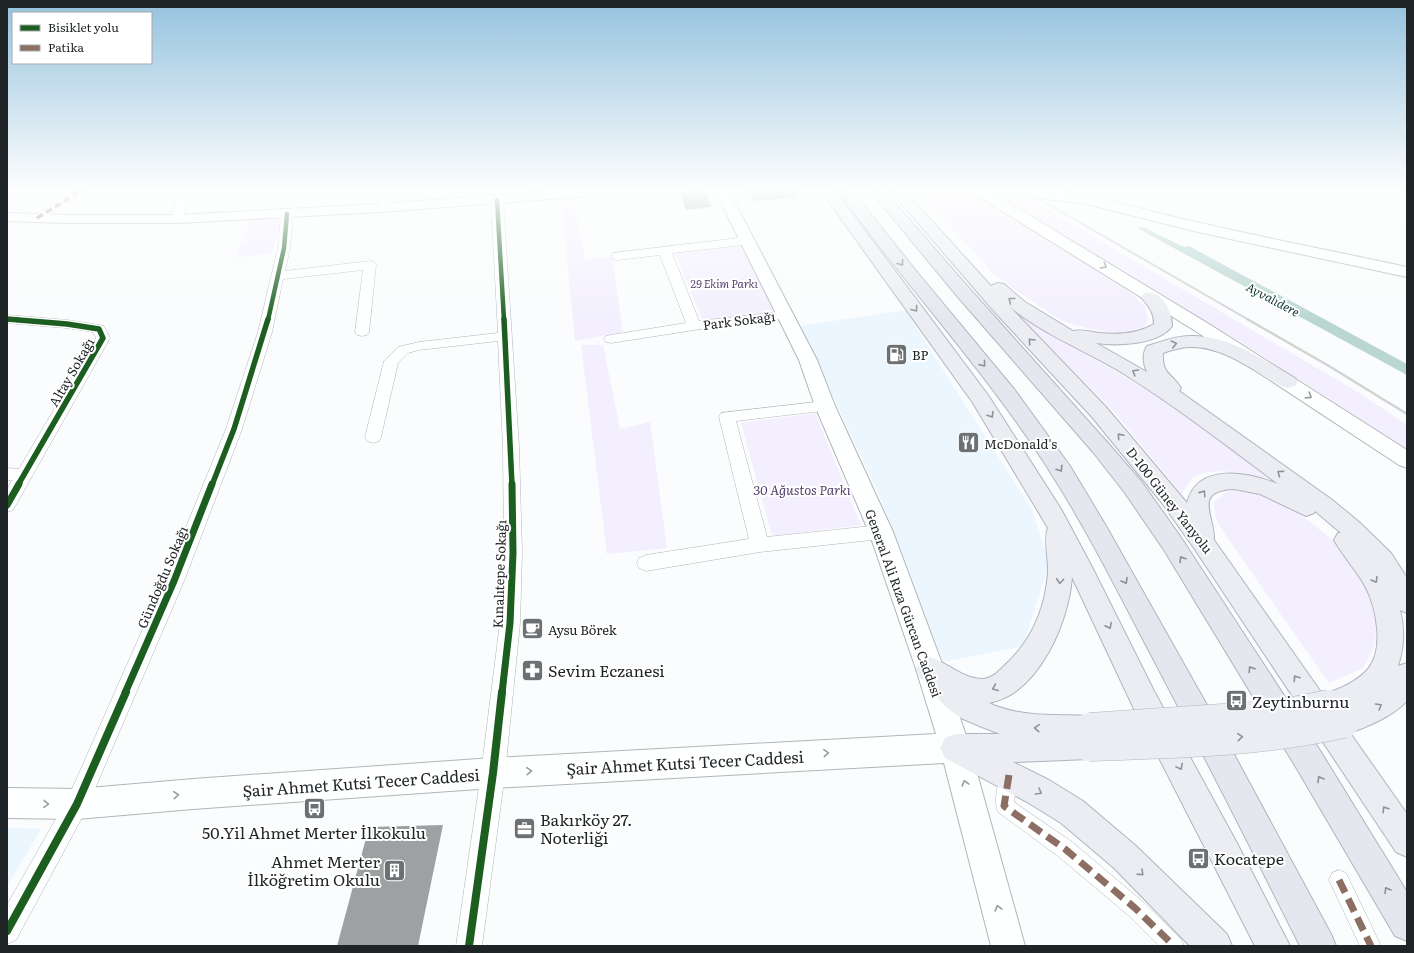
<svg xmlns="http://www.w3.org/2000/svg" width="1414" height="953" viewBox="0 0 1414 953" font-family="Literata,serif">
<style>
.built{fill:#ecf6fe}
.green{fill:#f3effe}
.water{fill:#b9d7d0}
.building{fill:#9ea1a2}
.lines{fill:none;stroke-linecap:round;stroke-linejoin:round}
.pedestrian-casing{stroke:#b2b5b7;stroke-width:1}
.minor-casing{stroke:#b2b5b7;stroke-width:1}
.secondary-casing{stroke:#b2b5b7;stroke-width:2}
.primary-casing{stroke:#b1b4be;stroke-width:2}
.trunk-casing{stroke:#b1b4be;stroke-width:2}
.pedestrian{fill:#feffff;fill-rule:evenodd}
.minor{fill:#feffff;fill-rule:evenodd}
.secondary{fill:#feffff;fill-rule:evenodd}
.primary{fill:#ebedf2;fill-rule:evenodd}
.trunk{fill:#e5e7ee;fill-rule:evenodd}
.rail-far1{stroke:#d2d3d3;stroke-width:2}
.rail{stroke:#d2d3d3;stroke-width:2.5}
.primary-bridge-casing{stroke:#b1b4be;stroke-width:33;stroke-linecap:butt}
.primary-bridge{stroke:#ebedf2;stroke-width:32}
.quiet-far1{stroke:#8d6e63;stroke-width:3.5;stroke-dasharray:7 3.5;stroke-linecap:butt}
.quiet{stroke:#8d6e63;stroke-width:7;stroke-dasharray:14 7;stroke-linecap:butt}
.cycleway-far3-casing{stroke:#fff;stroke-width:6}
.cycleway-far2-casing{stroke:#fff;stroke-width:8}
.cycleway-far1-casing{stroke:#fff;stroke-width:10}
.cycleway-casing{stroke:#fff;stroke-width:11}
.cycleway-far3{stroke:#1b5e20;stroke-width:4.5}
.cycleway-far2{stroke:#1b5e20;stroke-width:5.5}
.cycleway-far1{stroke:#1b5e20;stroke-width:7}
.cycleway{stroke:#1b5e20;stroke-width:8}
.oneway{stroke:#8c8f94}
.oneway2{stroke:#9a9c9e}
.oneway3{stroke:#8f9397}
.labels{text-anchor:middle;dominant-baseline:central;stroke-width:4;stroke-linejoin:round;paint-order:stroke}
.far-park-label{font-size:11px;font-style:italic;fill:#533f6c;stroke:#fff}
.far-water-label{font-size:12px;font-style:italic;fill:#0d352e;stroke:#fff}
.street-label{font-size:13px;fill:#1f2427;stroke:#fff}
.poi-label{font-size:13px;fill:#1f2427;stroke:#fff;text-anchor:start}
.park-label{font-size:13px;font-style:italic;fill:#533f6c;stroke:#fff}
.near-poi-label{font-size:16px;fill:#1f2427;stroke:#fff;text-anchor:start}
.near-street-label{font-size:16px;fill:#1f2427;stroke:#fff}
</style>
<rect width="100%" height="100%" fill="#fafcfd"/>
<g class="built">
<path d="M730,188H819L826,198L737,207Z"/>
<path d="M1334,188H1407V202Z"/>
<path d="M905,310L1032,510L1049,563L1023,646L938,663L881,499L800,326Z"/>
<path d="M7,828L41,829L7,886Z"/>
</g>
<g class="green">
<path d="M911,188H965L1105,275L1132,294L1145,306L1148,321L1145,326L1128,332L1110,333L1073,325L1059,319L1014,289L989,270L975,252Z"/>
<path d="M1000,196L1031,200L1356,391L1407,425V449L1248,347Z"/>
<path d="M561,198H573L585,260L612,256L623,332L575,341Z"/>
<path d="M285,215L271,254L235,257L253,217Z"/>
<path d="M744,246L777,310L703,321L675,254Z"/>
<path d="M1019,315L1156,395L1229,444L1278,481C1257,475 1215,465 1195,477C1189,480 1185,488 1182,494L1116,414Z"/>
<path d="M581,345H603L620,429L650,422L667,548L607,554Z"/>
<path d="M815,413L861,525L772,536L741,423Z"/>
<path d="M1236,490L1260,493L1293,509L1334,541L1351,561L1366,583L1375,605L1377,626L1374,647L1363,668L1329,683L1222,530C1217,521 1213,513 1214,502L1227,492Z"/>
</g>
<path class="water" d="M1143,227L1184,247L1189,246L1407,364V375L1137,228Z"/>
<g class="building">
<path d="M746,188H796V197L754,201Z"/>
<path d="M704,190L712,207L686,210L680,192Z"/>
<path d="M443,825L418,946H337L369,827Z"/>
</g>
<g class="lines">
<defs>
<g id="pedestrian">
<path d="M1009,766L1015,769L1018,775L1014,802L1072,842L1142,901L1181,939L1184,946H1159L1128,915L1058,856L998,812C993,801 998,781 1003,769Z"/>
<path d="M1339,870L1346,873L1381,946H1360L1329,880L1332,873Z"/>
</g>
<g id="minor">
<path d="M78,188H90L41,220H33L31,218Z"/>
<path d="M179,188H189L183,219L181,221H173L171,219Z"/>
<path d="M381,188H391L388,208L386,210H378L376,208Z"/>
<path d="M1373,188H1396L1407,190V196L1374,190Z"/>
<path d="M497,197L503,200L519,447L522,553L520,623L505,773L482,946H456L481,773L500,623L504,553L503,447L498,341L419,350L408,353L398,363L381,437L379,441L373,443L367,441L365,437L384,361L398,347L419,342L498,333L491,200Z"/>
<path d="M287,211L291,212L293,214L290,248L285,271L370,261L374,262L376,265L369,332L367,335L362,336L357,335L355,332L363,270L283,279L272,332L242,429L184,581L85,812L16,940L7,944V905L69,796L164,581L226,429L258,332L278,248L281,214L283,212Z"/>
<path d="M748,237L752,238L754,241L752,244L672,253L699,321L785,311L790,312L792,315L790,318L694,330L611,343L606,342L604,339L606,336L611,335L686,323L660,255L617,260L613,259L611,256L613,253Z"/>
<path d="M7,315L67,320L99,325L104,326L110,338L13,510L7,512V490L12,480H7V468L19,469L96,338L93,332L67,328L7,323Z"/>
<path d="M825,401L830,402L833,406L830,410L736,421L767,537L881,525L887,527L890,532L887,537L881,539L760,552L646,571L639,568L637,563L639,558L646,555L749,539L719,417L721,413Z"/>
</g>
<g id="secondary">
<path d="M589,188H648L646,191L641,192L382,212L177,223H68L7,221V213L68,215H177L382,204Z"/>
<path d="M715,188H729L730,193L817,360L835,406L893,532L944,669L970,748L1025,946H991L944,763L493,788L193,809L77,819L7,818V788L77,789L193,779L493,758L936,734L916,669L869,532L815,406L799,360L716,193Z"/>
<path d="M968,188H984L1209,324L1407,450V468L1399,465L1197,332L970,191Z"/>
<path d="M990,188C1057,182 1131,207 1196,222C1266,238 1337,252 1407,267V277L1198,232L1082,203L1019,196L992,191Z"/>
</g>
<g id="primary">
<path d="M819,188H833L988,395L1061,509L1092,567L1154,691L1238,845L1290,946H1255L1134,709L1072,577C1069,621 1039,694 989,703C1010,713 1035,715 1057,715C1072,716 1086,714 1100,719L1104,729L1101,738L1104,745L1099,755L1089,759L1013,762L1049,780L1083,801L1136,846L1227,934L1232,946H1190L1114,868L1061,823L1027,802L945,758L940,748L945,738L955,734H1000L977,725L961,718L947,708L932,692L928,683L920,678L916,669L920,660L930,657C948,663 963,679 983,679C992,678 997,673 1003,667C1031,642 1045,610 1048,573C1049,560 1043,539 1048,528L973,403Z"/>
<path d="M888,188H902L991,286L998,283L1004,284L1025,302L1073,331C1082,329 1090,332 1099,333C1118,335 1137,334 1154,324C1154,311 1148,306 1141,297L1144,293C1162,289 1172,311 1172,326C1159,345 1116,346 1096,343L1147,372C1143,363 1142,354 1147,346C1161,342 1175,336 1190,336C1227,334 1264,360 1295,378L1298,382L1295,386L1288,388L1281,386C1254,371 1223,346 1190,347C1181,347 1172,350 1163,353C1162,375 1171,372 1181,388L1179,391L1331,499L1359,522L1391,553L1407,578V613L1400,610C1405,629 1404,648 1398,666L1407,663V701C1391,717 1371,725 1350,733L1407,814V857L1396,852L1196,551L1162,503L1092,417L992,309ZM1009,306C1041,334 1087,351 1124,374C1177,407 1227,446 1278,484C1248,472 1197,462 1187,503L1106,407ZM1234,489L1260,494L1306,516L1314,513L1315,511L1341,533H1338L1334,540C1343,556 1356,570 1365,586C1376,606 1385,649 1368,669C1357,682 1339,689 1323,695L1214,540C1215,516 1192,491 1234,489Z"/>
</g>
<g id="trunk">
<path d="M836,188H850L917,272L1014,389L1070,466L1106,526L1216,721L1331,934L1336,946H1300C1250,846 1199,746 1147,647C1117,590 1088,532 1054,478C990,375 906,287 836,188Z"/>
<path d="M868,188H882L969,288L1107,442L1141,481L1180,536L1319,749L1407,892V941L1395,936L1297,769L1164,550L1125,493L1093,452L957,296Z"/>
</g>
</defs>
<use href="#pedestrian" class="pedestrian-casing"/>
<use href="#minor" class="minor-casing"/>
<use href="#secondary" class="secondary-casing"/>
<use href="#primary" class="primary-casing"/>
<use href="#trunk" class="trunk-casing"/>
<use href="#pedestrian" class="pedestrian"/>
<use href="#minor" class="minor"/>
<use href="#secondary" class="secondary"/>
<use href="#primary" class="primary"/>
<use href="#trunk" class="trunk"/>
<path class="rail-far1" d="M1020,188L1249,320"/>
<path class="rail" d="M1247,319L1329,366L1407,414"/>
<defs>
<g id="primary-bridge">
<path d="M1090,729L1279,716L1329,706"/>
<path d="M1089,745C1174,742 1259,741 1343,722"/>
</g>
</defs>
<use href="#primary-bridge" class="primary-bridge-casing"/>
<use href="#primary-bridge" class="primary-bridge"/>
<path class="quiet-far1" d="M37,218L85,188"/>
<g class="quiet">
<path d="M1009,775L1004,806L1065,849L1135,908L1174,946"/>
<path d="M1339,880L1371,946"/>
</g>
<defs>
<g id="cycleway-far3">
<path d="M497,200L504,320"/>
<path d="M7,319L18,320"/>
<path d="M268,320L284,248L287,214"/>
</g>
<g id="cycleway-far2">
<path d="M7,319L67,324L99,329L103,338L18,485"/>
<path d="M504,319L512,485"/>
<path d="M212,485L234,429L268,319"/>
</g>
<g id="cycleway-far1">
<path d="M7,505L19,484"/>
<path d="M125,693L174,581L212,484"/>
<path d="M502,693L510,623L513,553L512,484"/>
</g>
<g id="cycleway">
<path d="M7,931L77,804L126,692"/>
<path d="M469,946L493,773L502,692"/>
</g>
</defs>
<use href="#cycleway-far3" class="cycleway-far3-casing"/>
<use href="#cycleway-far2" class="cycleway-far2-casing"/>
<use href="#cycleway-far1" class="cycleway-far1-casing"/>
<use href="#cycleway" class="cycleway-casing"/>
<use href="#cycleway-far3" class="cycleway-far3"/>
<use href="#cycleway-far2" class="cycleway-far2"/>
<use href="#cycleway-far1" class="cycleway-far1"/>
<use href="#cycleway" class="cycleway"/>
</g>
<defs><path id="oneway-chevron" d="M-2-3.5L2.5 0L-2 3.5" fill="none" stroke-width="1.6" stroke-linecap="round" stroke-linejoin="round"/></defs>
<g class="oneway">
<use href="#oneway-chevron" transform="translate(901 263) rotate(52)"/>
<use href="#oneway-chevron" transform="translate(983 364) rotate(52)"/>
<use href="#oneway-chevron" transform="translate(1060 469) rotate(57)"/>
<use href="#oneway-chevron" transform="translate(1182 559) rotate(-122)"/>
<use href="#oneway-chevron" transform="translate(1125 581) rotate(61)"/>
<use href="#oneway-chevron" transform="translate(1251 669) rotate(-122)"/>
<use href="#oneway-chevron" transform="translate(1320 779) rotate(-121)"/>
<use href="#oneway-chevron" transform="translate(1387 890) rotate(-121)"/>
</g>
<g class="oneway2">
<use href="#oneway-chevron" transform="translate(1104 266) rotate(32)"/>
<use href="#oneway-chevron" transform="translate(1309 396) rotate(33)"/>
<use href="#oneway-chevron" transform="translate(826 753) rotate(-3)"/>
<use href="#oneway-chevron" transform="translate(529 771) rotate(-4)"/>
<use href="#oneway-chevron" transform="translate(965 783) rotate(-105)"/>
<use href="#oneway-chevron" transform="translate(176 795) rotate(-5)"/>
<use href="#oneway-chevron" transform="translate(46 804) rotate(1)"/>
<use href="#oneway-chevron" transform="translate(998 908) rotate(-105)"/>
</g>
<g class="oneway3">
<use href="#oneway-chevron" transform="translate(1011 300) rotate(-141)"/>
<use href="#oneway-chevron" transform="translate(915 309) rotate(54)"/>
<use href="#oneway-chevron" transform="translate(1031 341) rotate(-133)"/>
<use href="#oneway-chevron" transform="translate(1174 344) rotate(-12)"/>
<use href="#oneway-chevron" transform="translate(1135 372) rotate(-149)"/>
<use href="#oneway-chevron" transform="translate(991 415) rotate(58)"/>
<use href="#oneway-chevron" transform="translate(1120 436) rotate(-131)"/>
<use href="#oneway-chevron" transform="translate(1280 473) rotate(-144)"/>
<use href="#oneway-chevron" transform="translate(1203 493) rotate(-55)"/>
<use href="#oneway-chevron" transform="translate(1375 580) rotate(59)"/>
<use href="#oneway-chevron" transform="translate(1060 581) rotate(94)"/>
<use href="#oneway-chevron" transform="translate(1109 626) rotate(64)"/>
<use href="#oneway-chevron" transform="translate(1296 678) rotate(-124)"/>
<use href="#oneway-chevron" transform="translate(995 688) rotate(157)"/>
<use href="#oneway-chevron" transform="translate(1379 706) rotate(-31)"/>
<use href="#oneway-chevron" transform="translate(1037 728) rotate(-176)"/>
<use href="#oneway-chevron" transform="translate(1240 737) rotate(-5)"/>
<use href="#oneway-chevron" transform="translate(1180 767) rotate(62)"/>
<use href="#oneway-chevron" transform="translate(1039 792) rotate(30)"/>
<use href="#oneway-chevron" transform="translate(1385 809) rotate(-124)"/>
<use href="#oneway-chevron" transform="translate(1141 873) rotate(44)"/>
</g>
<linearGradient id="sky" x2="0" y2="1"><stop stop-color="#95c2de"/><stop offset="0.59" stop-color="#fdfefe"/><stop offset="1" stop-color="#fdfefe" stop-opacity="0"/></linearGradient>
<rect width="1414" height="321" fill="url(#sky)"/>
<defs>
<symbol id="fuel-square" viewBox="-11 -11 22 22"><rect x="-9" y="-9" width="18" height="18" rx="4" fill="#6c7072" stroke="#fff"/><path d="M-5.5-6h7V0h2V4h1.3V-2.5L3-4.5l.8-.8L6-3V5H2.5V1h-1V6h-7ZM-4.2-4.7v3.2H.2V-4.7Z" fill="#fff"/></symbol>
<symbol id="restaurant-square" viewBox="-11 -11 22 22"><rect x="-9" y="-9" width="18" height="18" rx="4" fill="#6c7072" stroke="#fff"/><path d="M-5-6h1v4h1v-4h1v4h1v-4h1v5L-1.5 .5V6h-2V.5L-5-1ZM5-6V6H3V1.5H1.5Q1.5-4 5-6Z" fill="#fff"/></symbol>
<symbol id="cafe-square" viewBox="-11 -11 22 22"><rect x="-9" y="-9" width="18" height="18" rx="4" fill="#6c7072" stroke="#fff"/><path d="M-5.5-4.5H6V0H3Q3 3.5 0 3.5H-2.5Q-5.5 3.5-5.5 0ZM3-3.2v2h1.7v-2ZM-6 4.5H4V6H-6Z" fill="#fff"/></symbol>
<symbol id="pharmacy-square" viewBox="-11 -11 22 22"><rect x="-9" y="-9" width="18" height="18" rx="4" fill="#6c7072" stroke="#fff"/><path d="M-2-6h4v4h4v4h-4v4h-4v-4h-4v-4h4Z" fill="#fff"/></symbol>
<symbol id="bus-square" viewBox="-11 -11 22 22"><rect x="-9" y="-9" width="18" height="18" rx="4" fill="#6c7072" stroke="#fff"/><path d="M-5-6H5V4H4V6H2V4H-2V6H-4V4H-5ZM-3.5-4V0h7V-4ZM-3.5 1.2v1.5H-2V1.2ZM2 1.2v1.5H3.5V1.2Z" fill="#fff"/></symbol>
<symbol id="office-square" viewBox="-11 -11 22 22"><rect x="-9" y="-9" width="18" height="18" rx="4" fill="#6c7072" stroke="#fff"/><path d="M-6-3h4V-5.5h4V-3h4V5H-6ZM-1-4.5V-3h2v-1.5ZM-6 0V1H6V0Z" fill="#fff"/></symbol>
<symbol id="building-square" viewBox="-11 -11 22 22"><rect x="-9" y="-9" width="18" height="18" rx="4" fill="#6c7072" stroke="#fff"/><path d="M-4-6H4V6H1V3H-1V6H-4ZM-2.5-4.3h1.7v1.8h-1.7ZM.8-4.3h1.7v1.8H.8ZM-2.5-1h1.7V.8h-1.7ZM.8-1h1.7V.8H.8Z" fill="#fff"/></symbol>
</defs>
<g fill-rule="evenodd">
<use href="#fuel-square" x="884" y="342" width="25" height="25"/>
<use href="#restaurant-square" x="956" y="430" width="25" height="25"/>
<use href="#cafe-square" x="520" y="616" width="25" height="25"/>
<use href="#pharmacy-square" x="520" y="658" width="25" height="25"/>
<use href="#bus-square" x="1224" y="688" width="25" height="25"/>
<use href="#bus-square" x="302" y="796" width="25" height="25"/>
<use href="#office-square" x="512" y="816" width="25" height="25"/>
<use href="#bus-square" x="1186" y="846" width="25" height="25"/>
<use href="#building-square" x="382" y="858" width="25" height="25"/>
</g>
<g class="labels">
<g class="far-park-label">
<text x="724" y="283">29 Ekim Parkı</text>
</g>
<g class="far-water-label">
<text transform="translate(1273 299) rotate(28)">Ayvalıdere</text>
</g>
<g class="street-label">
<text transform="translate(739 320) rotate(-7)">Park Sokağı</text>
<text transform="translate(71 372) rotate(-60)">Altay Sokağı</text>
<text transform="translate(1170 500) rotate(52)">D-100 Güney Yanyolu</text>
<text transform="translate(499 574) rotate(-88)">Kınalıtepe Sokağı</text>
<text transform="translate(162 577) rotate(-67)">Gündoğdu Sokağı</text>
<text transform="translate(904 603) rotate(70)">General Ali Rıza Gürcan Caddesi</text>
</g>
<g class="poi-label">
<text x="912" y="354">BP</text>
<text x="984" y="443">McDonald's</text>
<text x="548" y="629">Aysu Börek</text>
</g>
<g class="park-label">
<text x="802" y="489">30 Ağustos Parkı</text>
</g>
<g class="near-poi-label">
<text x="548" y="670">Sevim Eczanesi</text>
<text x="1252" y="701">Zeytinburnu</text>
<text x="540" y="819">Bakırköy 27.<tspan x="540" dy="18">Noterliği</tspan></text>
<text x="314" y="832" text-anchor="middle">50.Yil Ahmet Merter İlkokulu</text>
<text x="1214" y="858">Kocatepe</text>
<text x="380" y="861" text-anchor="end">Ahmet Merter<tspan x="380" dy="18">İlköğretim Okulu</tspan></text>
</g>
<g class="near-street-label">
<text transform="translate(685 762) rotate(-3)">Şair Ahmet Kutsi Tecer Caddesi</text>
<text transform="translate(361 782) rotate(-4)">Şair Ahmet Kutsi Tecer Caddesi</text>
</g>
</g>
<rect width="1414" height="953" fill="none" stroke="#1f2427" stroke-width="16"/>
<rect x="12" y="12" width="140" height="52" fill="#ffffff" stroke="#a5a7a9"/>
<rect x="20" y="25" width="20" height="6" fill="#1b5e20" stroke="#a5a7a9"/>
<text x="48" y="32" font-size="12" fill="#1f2427">Bisiklet yolu</text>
<rect x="20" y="45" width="20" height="6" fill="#8d6e63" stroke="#a5a7a9"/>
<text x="48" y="52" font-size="12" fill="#1f2427">Patika</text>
</svg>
